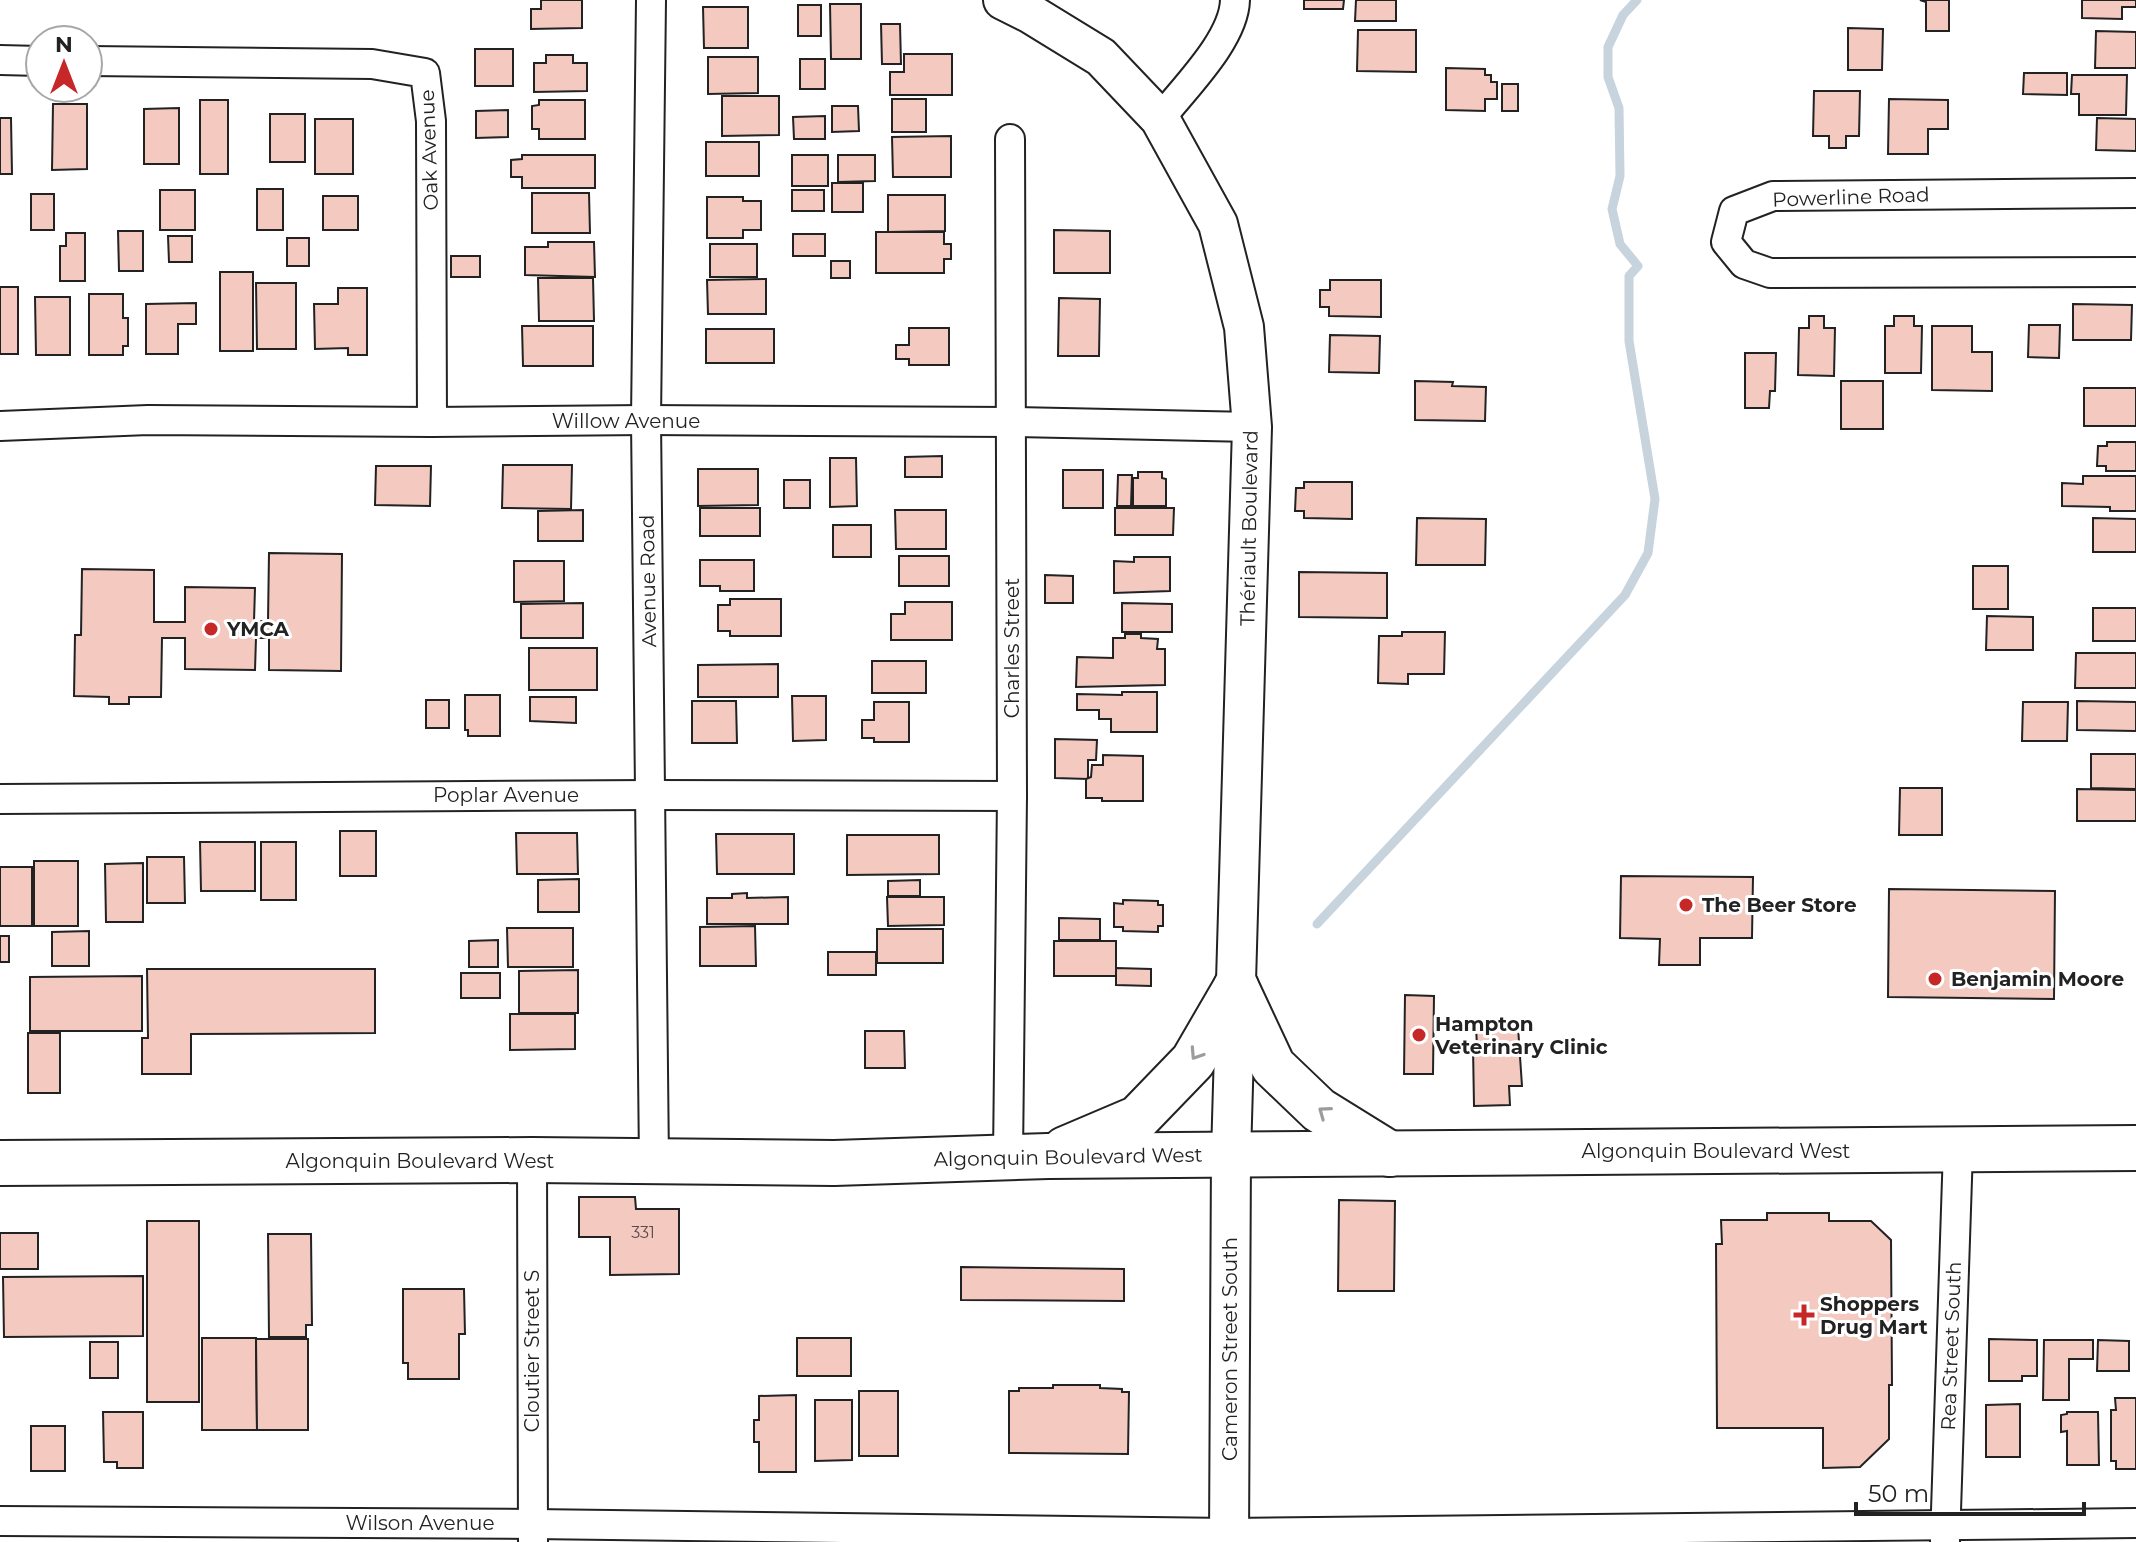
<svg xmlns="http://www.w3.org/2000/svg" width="2136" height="1542" viewBox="0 0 2136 1542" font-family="Montserrat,sans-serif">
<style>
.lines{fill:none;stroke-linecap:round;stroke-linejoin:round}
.stream{stroke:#c7d3dd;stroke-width:9}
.building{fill:#f3c9c0;stroke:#222;stroke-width:2}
.street-casing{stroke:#222;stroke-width:32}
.secondary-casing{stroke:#222;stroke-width:42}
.primary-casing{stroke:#222;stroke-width:48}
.street{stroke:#fff;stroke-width:28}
.secondary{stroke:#fff;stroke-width:38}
.primary{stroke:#fff;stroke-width:44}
.oneway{stroke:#9c9c9c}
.poi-dot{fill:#c62828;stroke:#fff;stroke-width:3}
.labels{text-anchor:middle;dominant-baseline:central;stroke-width:6;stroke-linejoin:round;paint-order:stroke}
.number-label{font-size:16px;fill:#564c4a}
.street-label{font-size:20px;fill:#222;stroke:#fff}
.poi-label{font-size:20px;font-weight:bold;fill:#222;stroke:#fff;text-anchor:start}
</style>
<rect width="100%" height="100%" fill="#fff"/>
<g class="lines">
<path class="stream" d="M1317,924L1625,595L1648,553L1655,499L1629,341V276L1638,266L1620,244L1612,209L1620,176L1619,108L1608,77V47L1623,15L1637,0"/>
</g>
<g class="building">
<path d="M541,0H582V28L531,29V9H541Z"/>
<path d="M1304,0H1344L1343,9H1304Z"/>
<path d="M1356,0H1396V21H1355Z"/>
<path d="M1920,0H1949V31H1926V2Z"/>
<path d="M2082,0H2136V7H2122V19L2082,18Z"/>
<path d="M830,4H861V59H831Z"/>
<rect x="798" y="5" width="23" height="31"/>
<path d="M703,7H748V48H704Z"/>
<path d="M881,24H900L901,64H882Z"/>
<path d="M1848,28L1883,29L1882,70H1848Z"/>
<path d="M1358,30H1416V72L1357,71Z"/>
<path d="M2096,31L2136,32V68H2095Z"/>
<rect x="475" y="49" width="38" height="37"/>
<path d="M904,54H952V95H890V72H904Z"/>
<path d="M546,55H573V63H587V91L534,92V63H546Z"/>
<path d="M708,57H758V93L708,94Z"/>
<rect x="800" y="59" width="25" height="30"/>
<path d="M1446,68L1485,69V75H1491V82H1497V99H1485V111L1446,110Z"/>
<path d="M2024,73H2067V95L2023,94Z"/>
<path d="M2072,75H2127L2126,115H2079V94H2071Z"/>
<rect x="1502" y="84" width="16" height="27"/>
<path d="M1814,91H1860L1859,136H1846V148H1829V136H1813Z"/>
<path d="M722,96H779V135L722,136Z"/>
<rect x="892" y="99" width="34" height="33"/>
<path d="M1889,99L1948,100V129H1928V154H1888Z"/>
<rect x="200" y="100" width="28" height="74"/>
<path d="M539,100H585V139H539V129H532V106L539,105Z"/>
<path d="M53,104H87V169L52,170Z"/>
<path d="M832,106H858L859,131L832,132Z"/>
<path d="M179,108V164H144V109Z"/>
<path d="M508,110V137L476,138V111Z"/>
<rect x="270" y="114" width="35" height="48"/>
<path d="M825,116V139H794L793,117Z"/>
<path d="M0,118H11L12,174H0Z"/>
<path d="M2097,118L2136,119V151L2096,150Z"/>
<rect x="315" y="119" width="38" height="55"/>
<path d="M951,136V177H893L892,137Z"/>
<rect x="706" y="142" width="53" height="34"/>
<path d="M522,155H595V188H522V177H511V160L522,159Z"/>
<rect x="792" y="155" width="36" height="31"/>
<path d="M838,155H875V181L838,182Z"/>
<rect x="832" y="183" width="31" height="29"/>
<rect x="257" y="189" width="26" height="41"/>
<rect x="160" y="190" width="35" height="40"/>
<rect x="792" y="190" width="32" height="21"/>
<path d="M532,193H589L590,233H532Z"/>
<rect x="31" y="194" width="23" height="36"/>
<path d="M888,195H945V231L888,232Z"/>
<rect x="323" y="196" width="35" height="34"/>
<path d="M707,197H743V201H761V230H743V238H707Z"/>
<path d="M1054,230L1110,231V273H1054Z"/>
<path d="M118,231H143V271H119Z"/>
<path d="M876,232H944V244H951V259H944V273H876Z"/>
<path d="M66,233H85V281H60V246H66Z"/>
<rect x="793" y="234" width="32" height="22"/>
<path d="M168,236H192V262H169Z"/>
<rect x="287" y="238" width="22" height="28"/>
<path d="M548,242H594L595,277L525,275V247H548Z"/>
<rect x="710" y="244" width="47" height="33"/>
<rect x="451" y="256" width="29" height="21"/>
<rect x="831" y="261" width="19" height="17"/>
<rect x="220" y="272" width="33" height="79"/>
<path d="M538,278H593L594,321H539Z"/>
<path d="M766,279V314H708L707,280Z"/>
<path d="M1330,280H1381V317L1329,316V307H1320V290H1330Z"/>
<path d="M256,283H296V349H257Z"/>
<rect x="0" y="287" width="18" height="67"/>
<path d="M338,288H367V355H348V348L315,349L314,304H338Z"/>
<path d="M89,294H123V318H128V346H123V355H89Z"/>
<path d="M35,297H70V355H36Z"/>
<path d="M1059,298L1100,299L1099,356H1058Z"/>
<path d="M196,303V324H178V354H146V304Z"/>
<path d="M2073,304L2132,305L2131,340H2073Z"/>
<path d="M1809,316H1824V328H1835L1834,376L1798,375L1799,328H1809Z"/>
<path d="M1894,316H1914V326H1922L1921,373H1885V326H1894Z"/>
<path d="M2029,325H2060L2059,358L2028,357Z"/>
<path d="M522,326H593V366H523Z"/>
<path d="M1932,326H1972V352H1992V391L1932,390Z"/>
<path d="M909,328H949V365H909V359H896V345H909Z"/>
<rect x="706" y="329" width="68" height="34"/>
<path d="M1330,335L1380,336L1379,373L1329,372Z"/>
<path d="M1745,353H1776L1775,391H1770L1769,408H1745Z"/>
<path d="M1415,381L1453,382L1452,386L1486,387L1485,421L1415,420Z"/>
<rect x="1841" y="381" width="42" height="48"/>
<rect x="2084" y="388" width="52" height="38"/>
<path d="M2107,442H2136V471H2106V466H2097L2098,446H2107Z"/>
<path d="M942,456V477H905V457Z"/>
<path d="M830,458H856L857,506L830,507Z"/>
<path d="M503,465H572L571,509L502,508Z"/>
<path d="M376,466H431L430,506L375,505Z"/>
<path d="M698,469H758V505L698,506Z"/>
<rect x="1063" y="470" width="40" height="38"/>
<path d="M1138,472H1162V478L1166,479V506H1133V478H1138Z"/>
<path d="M1118,475H1132L1131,506H1117Z"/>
<path d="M2083,476H2136V511H2110V507L2062,506V483L2083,484Z"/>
<rect x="784" y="480" width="26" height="28"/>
<path d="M1304,482H1352V519L1304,518V511H1295L1296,488H1304Z"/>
<rect x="700" y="508" width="60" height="28"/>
<path d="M1115,508H1174L1173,535H1115Z"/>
<path d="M583,510V541H538V511Z"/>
<path d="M895,510H946V549H896Z"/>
<path d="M1417,518L1486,519L1485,565H1416Z"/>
<path d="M2093,518L2136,519V552H2093Z"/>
<rect x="833" y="525" width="38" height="32"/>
<path d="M269,553L342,554L341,671L269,670V638H256L255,670L185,669V638H162L161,697H129V704H109V697L74,696L75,635H81L82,569L154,570V622H185V587L255,588L254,621H268Z"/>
<rect x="899" y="556" width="50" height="30"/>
<path d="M1134,557H1170V591L1114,593V561L1134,562Z"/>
<path d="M700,560H754V591H720V586H700Z"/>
<path d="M514,561H564V601L514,602Z"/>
<rect x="1973" y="566" width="35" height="43"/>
<path d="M1299,572L1387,573V618L1299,617Z"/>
<path d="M1045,575L1073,576V603H1045Z"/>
<path d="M730,599H781V636H730V631H718V605H730Z"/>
<path d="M905,602H952V640H891V614H905Z"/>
<path d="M583,603V638H521V604Z"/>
<path d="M1122,603L1172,604V632H1122Z"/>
<rect x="2093" y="608" width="43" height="33"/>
<path d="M1987,616L2033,617V650H1986Z"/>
<path d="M1402,632H1445L1444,674H1408V684L1378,683L1379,636H1402Z"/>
<path d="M1125,634H1141V638L1158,639L1157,649H1165V685L1076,687L1077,657L1113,658V638H1125Z"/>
<rect x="529" y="648" width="68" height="42"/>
<path d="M2076,653H2136V688H2075Z"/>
<rect x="872" y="661" width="54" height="32"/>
<path d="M778,664V697H698V665Z"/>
<path d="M1122,692H1157V732H1111V719H1099V710H1077V694L1122,695Z"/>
<path d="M465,695H500V736H468V730H465Z"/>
<path d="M792,696H826V740L793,741Z"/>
<path d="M530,697H576V723L530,721Z"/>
<rect x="426" y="700" width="23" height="28"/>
<path d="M692,701H736L737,743H692Z"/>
<path d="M2077,701L2136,702V731L2077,730Z"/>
<path d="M874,702H909V742H874V738H862V720H874Z"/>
<path d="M2023,702H2068L2067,741H2022Z"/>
<path d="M1055,739L1097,740L1096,760H1088V779L1055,778Z"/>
<path d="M2091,754H2136V789L2091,788Z"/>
<path d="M1103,755L1143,756V801H1102V798H1086V779L1091,777L1092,765H1103Z"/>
<path d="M1900,788H1942V835H1899Z"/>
<path d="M2077,789L2136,790V821H2077Z"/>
<rect x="340" y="831" width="36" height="45"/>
<path d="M516,833H577L578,874H517Z"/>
<path d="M716,834H794V874H717Z"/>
<path d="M847,835H939V874L847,875Z"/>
<path d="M200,842H255V891H201Z"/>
<rect x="261" y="842" width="35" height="58"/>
<path d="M147,857H184L185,903H147Z"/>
<rect x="34" y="861" width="44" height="65"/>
<path d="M143,863V922H106L105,864Z"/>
<rect x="0" y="867" width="32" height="59"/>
<path d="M1621,876L1753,877L1752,938H1700V965H1659L1660,939L1620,938Z"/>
<path d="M579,879V912H538V880Z"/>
<path d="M920,880V896H888V881Z"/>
<path d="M1889,889L2055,891L2054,999L1888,997Z"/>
<path d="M747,893V898L788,897V924H707V898H732V894Z"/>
<path d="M887,897H944V925L888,926Z"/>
<path d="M1123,900L1158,901V905H1163V926H1158V932L1123,931V927H1114V903L1123,904Z"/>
<path d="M1059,918L1100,919V940H1059Z"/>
<path d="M755,926L756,966H700V927Z"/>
<path d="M507,928H573V967H508Z"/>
<rect x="877" y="929" width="66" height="34"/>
<path d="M89,931V966H52V932Z"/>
<rect x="0" y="936" width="9" height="26"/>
<path d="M498,940V967H469V941Z"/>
<rect x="1054" y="941" width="62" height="35"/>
<rect x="828" y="952" width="48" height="23"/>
<path d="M1116,968L1151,969V986L1116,985Z"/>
<path d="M147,969H375V1033L191,1034V1074H142V1038H148Z"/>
<path d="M578,970V1013H519V971Z"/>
<rect x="461" y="973" width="39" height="25"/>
<path d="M142,976V1031H30V977Z"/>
<path d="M1405,995L1434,996L1433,1074H1404Z"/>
<path d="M510,1014H575V1049L510,1050Z"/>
<path d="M1476,1027H1518L1522,1086H1509L1510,1105L1474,1106L1473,1047L1477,1046Z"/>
<path d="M865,1031H904L905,1068H865Z"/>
<rect x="28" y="1033" width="32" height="60"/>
<path d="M579,1197H635L636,1209H679V1274L610,1275V1237H579Z"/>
<path d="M1339,1200L1395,1201L1394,1291H1338Z"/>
<path d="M1767,1213H1829V1221H1871L1891,1240L1892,1385H1889V1439L1860,1467L1823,1468V1428H1717L1716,1244H1722L1721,1220H1767Z"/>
<rect x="147" y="1221" width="52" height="181"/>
<rect x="0" y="1233" width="38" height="36"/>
<path d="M268,1234H311L312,1325H306V1337H269Z"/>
<path d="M961,1267L1124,1269V1301L961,1300Z"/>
<path d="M143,1276V1336L4,1337L3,1277Z"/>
<path d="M403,1289H464L465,1334H459V1379H408V1363H403Z"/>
<path d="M202,1338H256L257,1430H202Z"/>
<rect x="797" y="1338" width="54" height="38"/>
<path d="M256,1339H308V1430H257Z"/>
<path d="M1989,1339L2037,1340V1376H2022V1381H1989Z"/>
<path d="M2044,1340H2093V1359H2069V1400H2043Z"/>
<path d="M2098,1340L2129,1341V1371H2097Z"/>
<rect x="90" y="1342" width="28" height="36"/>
<path d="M1053,1385H1100V1388L1122,1389V1392H1129L1128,1454L1009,1453V1391H1019V1388H1053Z"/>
<rect x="859" y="1391" width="39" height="65"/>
<path d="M796,1395V1472H759V1442H754V1420H759V1396Z"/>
<path d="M2115,1398H2136V1469H2116V1461H2111V1410H2116Z"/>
<path d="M815,1400H852V1460L815,1461Z"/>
<path d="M2020,1404V1457H1986V1405Z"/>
<path d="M103,1412H143V1468H117V1462H104Z"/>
<path d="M2067,1412H2098L2099,1465H2067V1431L2061,1432V1415L2067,1414Z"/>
<rect x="31" y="1426" width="34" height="45"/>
</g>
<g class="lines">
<defs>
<g id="street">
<path d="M651,0L646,420L654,1162"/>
<path d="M0,60L40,61"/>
<path d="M88,61L372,64L425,73L431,121L432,422"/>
<path d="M1160,119C1184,88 1234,40 1235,0"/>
<path d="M2136,193L1773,196L1734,211L1726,242L1744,264L1770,273L2136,272"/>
<path d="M0,426L148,420L432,422L646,420L1012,422L1252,427"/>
<path d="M0,799L650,795L1012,796"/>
<path d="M1008,1157L1012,796L1010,139"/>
<path d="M532,1160L533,1541"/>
<path d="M0,1521L533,1524L1229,1533L2136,1523"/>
<path d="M1945,1541L1958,1149"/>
</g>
<path id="secondary" d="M1003,0L1031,14L1101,57L1160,119L1218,224L1244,327L1252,427L1231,1155L1229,1542"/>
<g id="primary">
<path d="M1236,987L1273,1066L1319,1110L1390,1154"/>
<path d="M1065,1149L1138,1118L1193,1061L1236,987"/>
<path d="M0,1163L532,1160L834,1163L1048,1156L2136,1148"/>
</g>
</defs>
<use href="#street" class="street-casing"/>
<use href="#secondary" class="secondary-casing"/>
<use href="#primary" class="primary-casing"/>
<use href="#street" class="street"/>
<use href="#secondary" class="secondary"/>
<use href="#primary" class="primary"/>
</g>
<defs><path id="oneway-chevron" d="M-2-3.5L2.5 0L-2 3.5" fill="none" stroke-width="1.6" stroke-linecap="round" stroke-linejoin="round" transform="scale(2)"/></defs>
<g class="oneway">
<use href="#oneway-chevron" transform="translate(1196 1054) rotate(123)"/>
<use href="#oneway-chevron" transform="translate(1324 1112) rotate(-144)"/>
</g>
<g class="poi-dot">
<circle cx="211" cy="629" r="8"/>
<circle cx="1686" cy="905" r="8"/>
<circle cx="1935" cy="979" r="8"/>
<circle cx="1419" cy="1035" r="8"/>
<path d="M1800 1303h8v8h8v8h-8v8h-8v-8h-8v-8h8z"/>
</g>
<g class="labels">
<g class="number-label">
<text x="643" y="1232">331</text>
</g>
<g class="street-label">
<text transform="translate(429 150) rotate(-92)">Oak Avenue</text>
<text transform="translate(1851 197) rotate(-2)">Powerline Road</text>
<text x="626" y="421">Willow Avenue</text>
<text transform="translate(1249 528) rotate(-89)">Thériault Boulevard</text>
<text transform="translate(648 581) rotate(-91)">Avenue Road</text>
<text transform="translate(1012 648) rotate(-90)">Charles Street</text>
<text x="506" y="795">Poplar Avenue</text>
<text x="1716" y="1151">Algonquin Boulevard West</text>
<text transform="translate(1068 1157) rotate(-1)">Algonquin Boulevard West</text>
<text x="420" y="1161">Algonquin Boulevard West</text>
<text transform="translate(1951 1346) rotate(-88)">Rea Street South</text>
<text transform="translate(1230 1349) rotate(-90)">Cameron Street South</text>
<text transform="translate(532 1351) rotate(-90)">Cloutier Street S</text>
<text x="420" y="1523">Wilson Avenue</text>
</g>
<g class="poi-label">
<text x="227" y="629">YMCA</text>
<text x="1702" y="905">The Beer Store</text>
<text x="1951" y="979">Benjamin Moore</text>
<text x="1435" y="1024">Hampton<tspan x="1435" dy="23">Veterinary Clinic</tspan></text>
<text x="1820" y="1304">Shoppers<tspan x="1820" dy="23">Drug Mart</tspan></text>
</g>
</g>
<g transform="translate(64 64)"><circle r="38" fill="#ffffff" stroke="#a7a7a7" stroke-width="2"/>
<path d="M0-6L14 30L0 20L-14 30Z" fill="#c62828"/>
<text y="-12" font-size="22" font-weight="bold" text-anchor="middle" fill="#222222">N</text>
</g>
<path d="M1856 1502v12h228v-12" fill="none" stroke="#222222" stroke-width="4"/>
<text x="1868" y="1502" font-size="24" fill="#222222" stroke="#ffffff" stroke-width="6" paint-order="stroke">50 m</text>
</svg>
